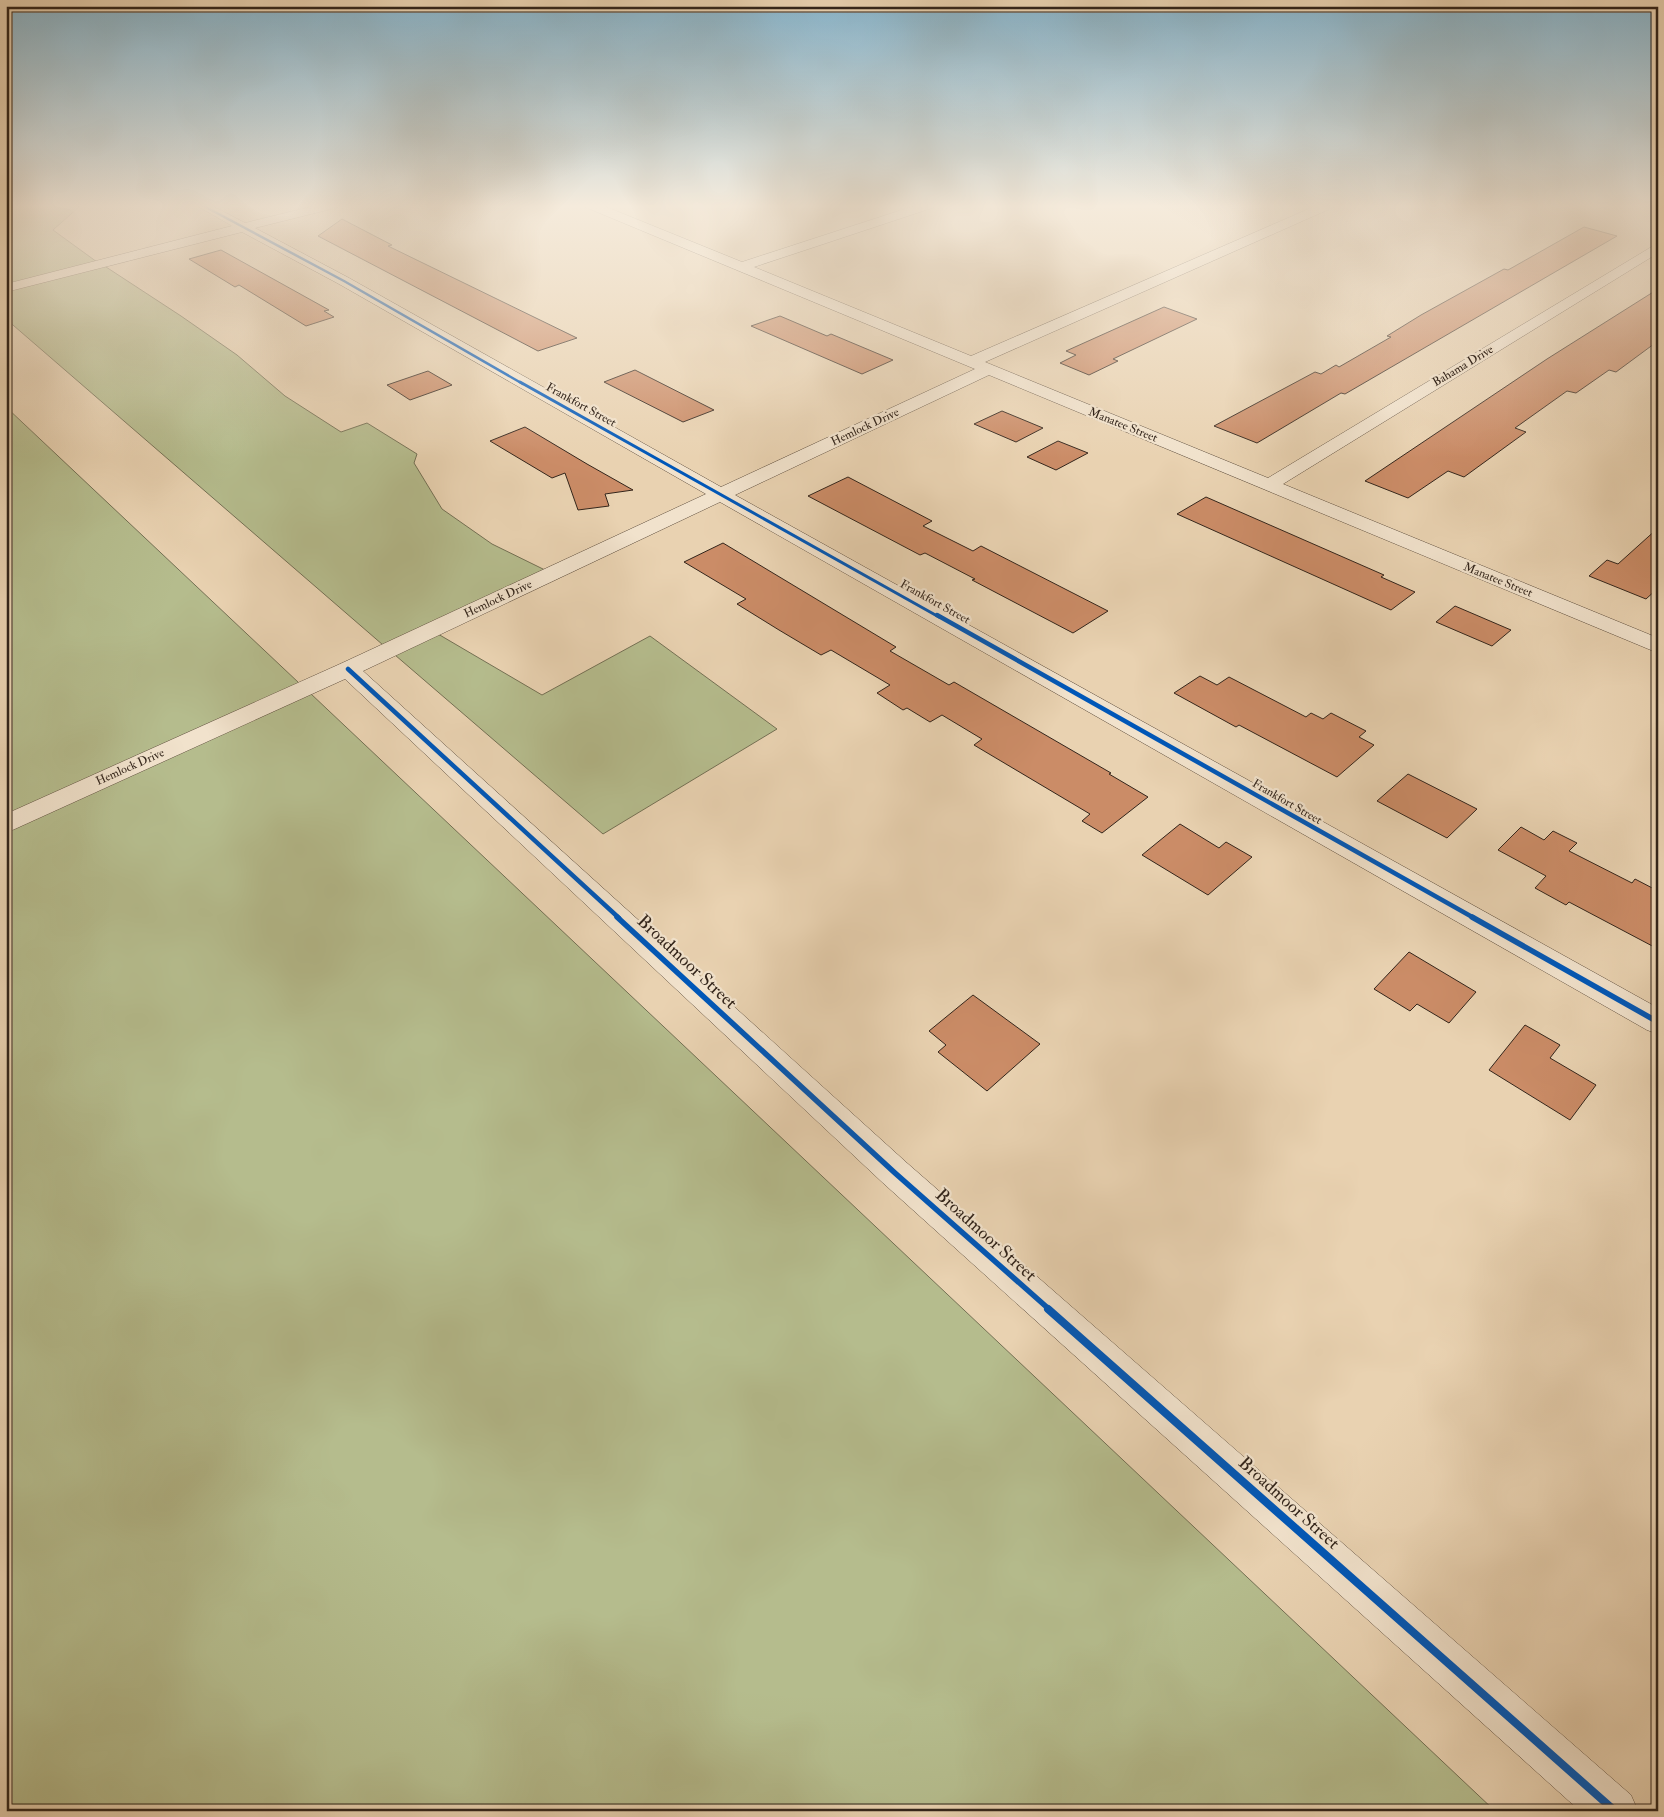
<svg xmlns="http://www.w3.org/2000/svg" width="1664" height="1817" viewBox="0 0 1664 1817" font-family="'IM FELL Double Pica',serif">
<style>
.green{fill:#b5bc8d;stroke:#747054}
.building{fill:#cb8c67;stroke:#33251b}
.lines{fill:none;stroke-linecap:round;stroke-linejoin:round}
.minor-casing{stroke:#605040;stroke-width:1}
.minor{fill:#f1e2cc;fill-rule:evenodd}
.cycleway-far4-casing{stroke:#f1e2cc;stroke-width:4.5}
.cycleway-far3-casing{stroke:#f1e2cc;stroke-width:5}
.cycleway-far2-casing{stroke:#f1e2cc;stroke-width:7}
.cycleway-far1-casing{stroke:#f1e2cc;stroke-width:9}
.cycleway-casing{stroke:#f1e2cc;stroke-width:11}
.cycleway-far4{stroke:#0057b8;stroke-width:2.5}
.cycleway-far3{stroke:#0057b8;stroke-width:3}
.cycleway-far2{stroke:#0057b8;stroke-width:4.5}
.cycleway-far1{stroke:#0057b8;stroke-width:5.5}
.cycleway{stroke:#0057b8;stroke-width:8}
.labels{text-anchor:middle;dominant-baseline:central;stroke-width:4.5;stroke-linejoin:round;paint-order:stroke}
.far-street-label{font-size:12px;fill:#33251b;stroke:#f1e2cc}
.near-street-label{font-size:18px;fill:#33251b;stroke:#f1e2cc}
</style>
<rect width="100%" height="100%" fill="#e9d2b1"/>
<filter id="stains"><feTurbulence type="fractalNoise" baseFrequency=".004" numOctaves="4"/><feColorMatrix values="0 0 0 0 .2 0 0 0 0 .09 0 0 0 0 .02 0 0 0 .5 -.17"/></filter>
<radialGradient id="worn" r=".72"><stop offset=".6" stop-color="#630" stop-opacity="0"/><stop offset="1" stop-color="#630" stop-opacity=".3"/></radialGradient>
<g class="green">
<path d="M6,204H91L80,206L53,230L97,262L6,285Z"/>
<path d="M103,265L181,316L237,355L285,396L341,432L367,423L417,454L414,463L442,509L492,544L545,570L383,645L6,319V291Z"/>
<path d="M6,407L299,683L6,815Z"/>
<path d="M438,634L542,695L650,636L777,729L603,834L395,655Z"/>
<path d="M310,693L1495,1811H6V832Z"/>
</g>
<g class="building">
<path d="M342,219L392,245L388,246L577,338L538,351L318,236Z"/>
<path d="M1584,227L1617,236L1345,394L1341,393L1257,443L1214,426L1315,372L1321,374L1336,365L1339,367L1391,337L1387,336L1421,315L1504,269L1508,270Z"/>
<path d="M221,250L329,310L324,311L334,317L306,326L239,285L235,287L189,259Z"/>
<path d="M1658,289V341L1616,372L1609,370L1576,393L1567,391L1515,428L1526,432L1464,477L1448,471L1408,498L1365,481L1547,359Z"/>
<path d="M1164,307L1197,319L1113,359L1118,361L1089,375L1060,363L1076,355L1066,351Z"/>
<path d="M780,316L827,336L831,334L893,360L862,374L751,326Z"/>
<path d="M635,370L714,410L683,422L604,382Z"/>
<path d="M428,371L452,385L410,400L387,385Z"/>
<path d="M1002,411L1043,428L1016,442L974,424Z"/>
<path d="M525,427L587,464L633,490L605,494L609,506L578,510L565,473L552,478L490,441Z"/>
<path d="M1058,441L1088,453L1056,470L1027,457Z"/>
<path d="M848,477L932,521L923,526L973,551L981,546L1108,611L1073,633L972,580L975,579L925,553L920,555L808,496Z"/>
<path d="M1206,497L1384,575L1381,577L1415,592L1391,610L1177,514Z"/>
<path d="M1658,528V588L1646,599L1589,576L1607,560L1618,564Z"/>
<path d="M723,543L896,647L890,651L949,685L954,682L1111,773L1109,774L1148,797L1102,833L1082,821L1090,814L974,745L982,739L942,715L930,722L907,708L903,710L877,693L890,685L831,650L821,655L779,630L737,604L746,599L684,562Z"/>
<path d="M1455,606L1511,630L1492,646L1436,622Z"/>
<path d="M1200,676L1217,685L1229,677L1306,717L1311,713L1323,719L1331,713L1366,731L1359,737L1374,745L1337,777L1239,725L1236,727L1174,693Z"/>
<path d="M1408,774L1477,809L1447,838L1377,801Z"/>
<path d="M1180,824L1219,848L1226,842L1252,857L1208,895L1142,855Z"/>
<path d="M1521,827L1544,840L1553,831L1577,843L1569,851L1632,883L1635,879L1658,891V949L1569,902L1566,905L1535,888L1546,876L1498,850Z"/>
<path d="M1409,952L1476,992L1449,1023L1417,1004L1410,1011L1374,989Z"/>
<path d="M973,995L1040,1044L987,1091L938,1052L946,1045L929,1031Z"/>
<path d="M1525,1025L1560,1045L1550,1058L1596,1085L1570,1120L1489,1070Z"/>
</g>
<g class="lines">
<defs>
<g id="minor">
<path d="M194,204H209L245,223L322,204H341L339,207L255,228L349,278L721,487L975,369L585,207L583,204H599L742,262L920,204H937L935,207L754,267L971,356L1320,204H1336L1334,207L985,362L1268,478L1658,243V253L1283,484L1658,638V653L989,375L735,495L1658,1008V1034L1647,1030L720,502L363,671L907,1163L1631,1795L1638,1811H1580L883,1183L345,679L6,833V814L340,664L706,494L339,284L242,232L6,292V284L232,226Z"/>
<path d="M1651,204H1658V208L1653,207Z"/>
</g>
</defs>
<use href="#minor" class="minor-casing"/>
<use href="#minor" class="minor"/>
<defs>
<path id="cycleway-far4" d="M200,204L344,281L523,384"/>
<path id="cycleway-far3" d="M520,382L939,617"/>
<g id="cycleway-far2">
<path d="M937,615L1474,918"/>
<path d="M348,669L619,918"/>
</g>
<g id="cycleway-far1">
<path d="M617,917L895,1173L1050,1310"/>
<path d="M1472,917L1658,1022"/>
</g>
<path id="cycleway" d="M1048,1309L1615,1811"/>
</defs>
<use href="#cycleway-far4" class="cycleway-far4-casing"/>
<use href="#cycleway-far3" class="cycleway-far3-casing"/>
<use href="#cycleway-far2" class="cycleway-far2-casing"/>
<use href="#cycleway-far1" class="cycleway-far1-casing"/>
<use href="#cycleway" class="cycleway-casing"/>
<use href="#cycleway-far4" class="cycleway-far4"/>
<use href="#cycleway-far3" class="cycleway-far3"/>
<use href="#cycleway-far2" class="cycleway-far2"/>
<use href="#cycleway-far1" class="cycleway-far1"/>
<use href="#cycleway" class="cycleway"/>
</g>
<linearGradient id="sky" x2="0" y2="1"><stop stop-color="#88b6ce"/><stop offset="0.45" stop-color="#f5ebdc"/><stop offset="1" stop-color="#f5ebdc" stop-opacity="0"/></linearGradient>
<rect width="1664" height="458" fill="url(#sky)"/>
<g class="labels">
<g class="far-street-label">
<text transform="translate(1463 366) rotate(-31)">Bahama Drive</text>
<text transform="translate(581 405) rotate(29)">Frankfort Street</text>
<text transform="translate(1123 425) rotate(22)">Manatee Street</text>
<text transform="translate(865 427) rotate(-25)">Hemlock Drive</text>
<text transform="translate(1498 580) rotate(22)">Manatee Street</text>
<text transform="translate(498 599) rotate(-25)">Hemlock Drive</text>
<text transform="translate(935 602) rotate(29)">Frankfort Street</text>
<text transform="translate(130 767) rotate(-24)">Hemlock Drive</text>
<text transform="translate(1287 802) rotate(30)">Frankfort Street</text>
</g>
<g class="near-street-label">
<text transform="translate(687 962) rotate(43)">Broadmoor Street</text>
<text transform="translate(986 1235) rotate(42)">Broadmoor Street</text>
<text transform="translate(1289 1503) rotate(42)">Broadmoor Street</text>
</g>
</g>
<rect width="1664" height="1817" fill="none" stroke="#e9d2b1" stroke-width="25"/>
<rect x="8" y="8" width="1649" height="1802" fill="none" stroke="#33251b" stroke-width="2.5"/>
<rect x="12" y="12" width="1639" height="1792" fill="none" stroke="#33251b"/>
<rect width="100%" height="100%" filter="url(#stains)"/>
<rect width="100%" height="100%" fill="url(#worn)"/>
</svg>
